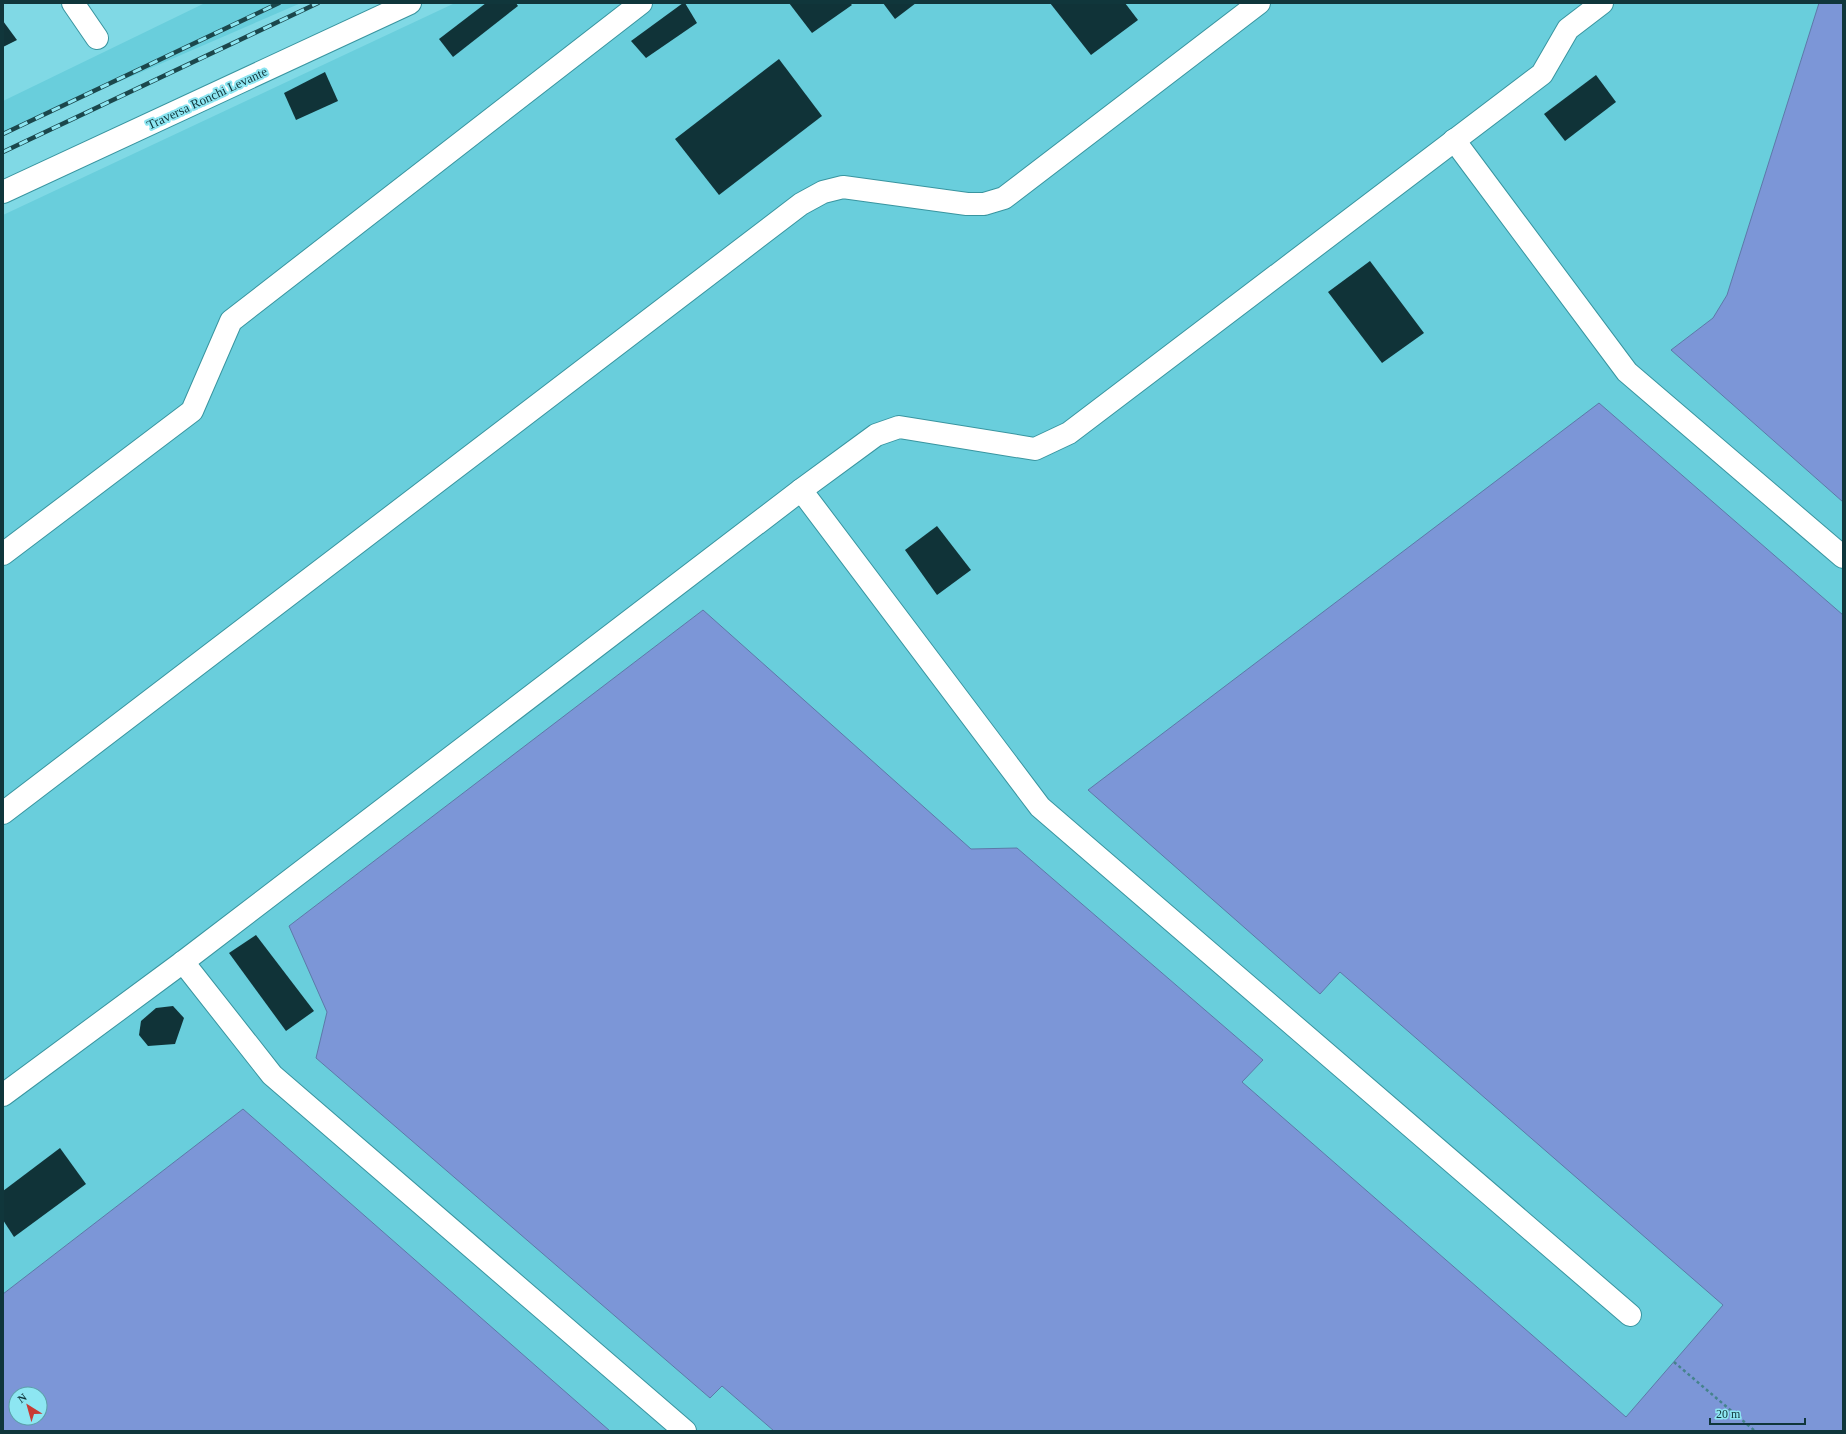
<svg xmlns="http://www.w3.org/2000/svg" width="1846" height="1434" viewBox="0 0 1846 1434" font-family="'Times New Roman',serif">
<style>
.built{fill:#69cedc}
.water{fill:#7c96d7;stroke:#5c79a8;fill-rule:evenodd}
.building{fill:#103338}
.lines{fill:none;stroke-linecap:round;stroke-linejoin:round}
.minor-casing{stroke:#3995a0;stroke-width:24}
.path{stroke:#45838c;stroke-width:2.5;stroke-dasharray:3 3;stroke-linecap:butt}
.minor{stroke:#fff;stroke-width:22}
.rail-casing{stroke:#1b474c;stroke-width:4.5}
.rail{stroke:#8de6f2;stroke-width:3;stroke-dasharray:9;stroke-linecap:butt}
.labels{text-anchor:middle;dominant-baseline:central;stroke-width:4;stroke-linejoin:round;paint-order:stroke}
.street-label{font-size:13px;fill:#10363b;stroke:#8de6f2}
</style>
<rect width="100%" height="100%" fill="#80d9e5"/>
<g class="built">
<path d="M205,3H301L3,132V101Z"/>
<path d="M455,3H1819L1727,295L1713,318L1671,350L1843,502V615L1599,403L1320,994L1340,972L1724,1305L1626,1417L1242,1082L1263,1060L1017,848L971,849L703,610L289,926L328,1012L316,1058L710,1398L722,1386L774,1431H610L243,1109L3,1294V215Z"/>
</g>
<g class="water">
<path d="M1819,3H1843V502L1671,350L1713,318L1727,295Z"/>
<path d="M1599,403L1843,615V1431H774L722,1386L710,1398L316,1058L327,1012L289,926L703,610L971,849L1017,848L1263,1060L1242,1082L1626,1417L1723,1305L1340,972L1320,994L1088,790Z"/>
<path d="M243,1109L610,1431H3V1294ZM16,1394H40V1418H16Z"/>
</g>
<g class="building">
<path d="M486,3H516L518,6L453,57L439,39Z"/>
<path d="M683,3H685L697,23L646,58L631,41Z"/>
<path d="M789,3H850L852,5L812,33Z"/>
<path d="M883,3H916L895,19Z"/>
<path d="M1050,3H1125L1138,20L1091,55Z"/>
<path d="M3,21L17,40L3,47Z"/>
<path d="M779,59L822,116L719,195L675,139Z"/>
<path d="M325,72L338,101L296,120L284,93Z"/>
<path d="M1596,75L1616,102L1565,141L1544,114Z"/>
<path d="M1370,261L1424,333L1382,363L1328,292Z"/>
<path d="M937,526L971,570L937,595L905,550Z"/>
<path d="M256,935L314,1011L286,1031L229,953Z"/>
<path d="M173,1006L184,1018L175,1044L148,1046L139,1035L141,1021L156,1008Z"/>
<path d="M60,1148L86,1184L14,1237L3,1220V1191Z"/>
</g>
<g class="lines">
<defs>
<g id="minor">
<path d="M73,3L97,38"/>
<path d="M1454,140L1627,372L1843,557"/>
<path d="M3,192L410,3"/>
<path d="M801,490L1040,807L1630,1315"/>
<path d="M3,554L192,411L231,321L641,3"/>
<path d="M3,813L801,204L823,192L843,187L967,204H984L1004,198L1259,3"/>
<path d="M183,962L272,1075L685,1431"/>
<path d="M3,1095L183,962L801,490L876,435L899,427L1035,449L1069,433L1542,74L1568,29L1602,3"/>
</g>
</defs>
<use href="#minor" class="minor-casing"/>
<path class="path" d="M1674,1362L1755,1431"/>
<use href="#minor" class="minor"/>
<defs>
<g id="rail">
<path d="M3,134L279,3"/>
<path d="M3,152L318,3"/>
</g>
</defs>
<use href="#rail" class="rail-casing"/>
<use href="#rail" class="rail"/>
</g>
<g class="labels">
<g class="street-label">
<text transform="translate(207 98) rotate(-25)">Traversa Ronchi Levante</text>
</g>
</g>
<rect width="1846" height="1434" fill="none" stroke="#10363b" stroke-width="8"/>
<g transform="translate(28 1406) rotate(323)"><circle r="19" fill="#8de6f2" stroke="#5ba0a9"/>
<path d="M0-3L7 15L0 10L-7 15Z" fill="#c83a34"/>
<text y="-6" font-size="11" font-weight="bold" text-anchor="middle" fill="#10363b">N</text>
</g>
<path d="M1710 1418v6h95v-6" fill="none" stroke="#10363b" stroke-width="2"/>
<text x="1716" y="1418" font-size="12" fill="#10363b" stroke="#8de6f2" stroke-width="3" paint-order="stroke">20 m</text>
</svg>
